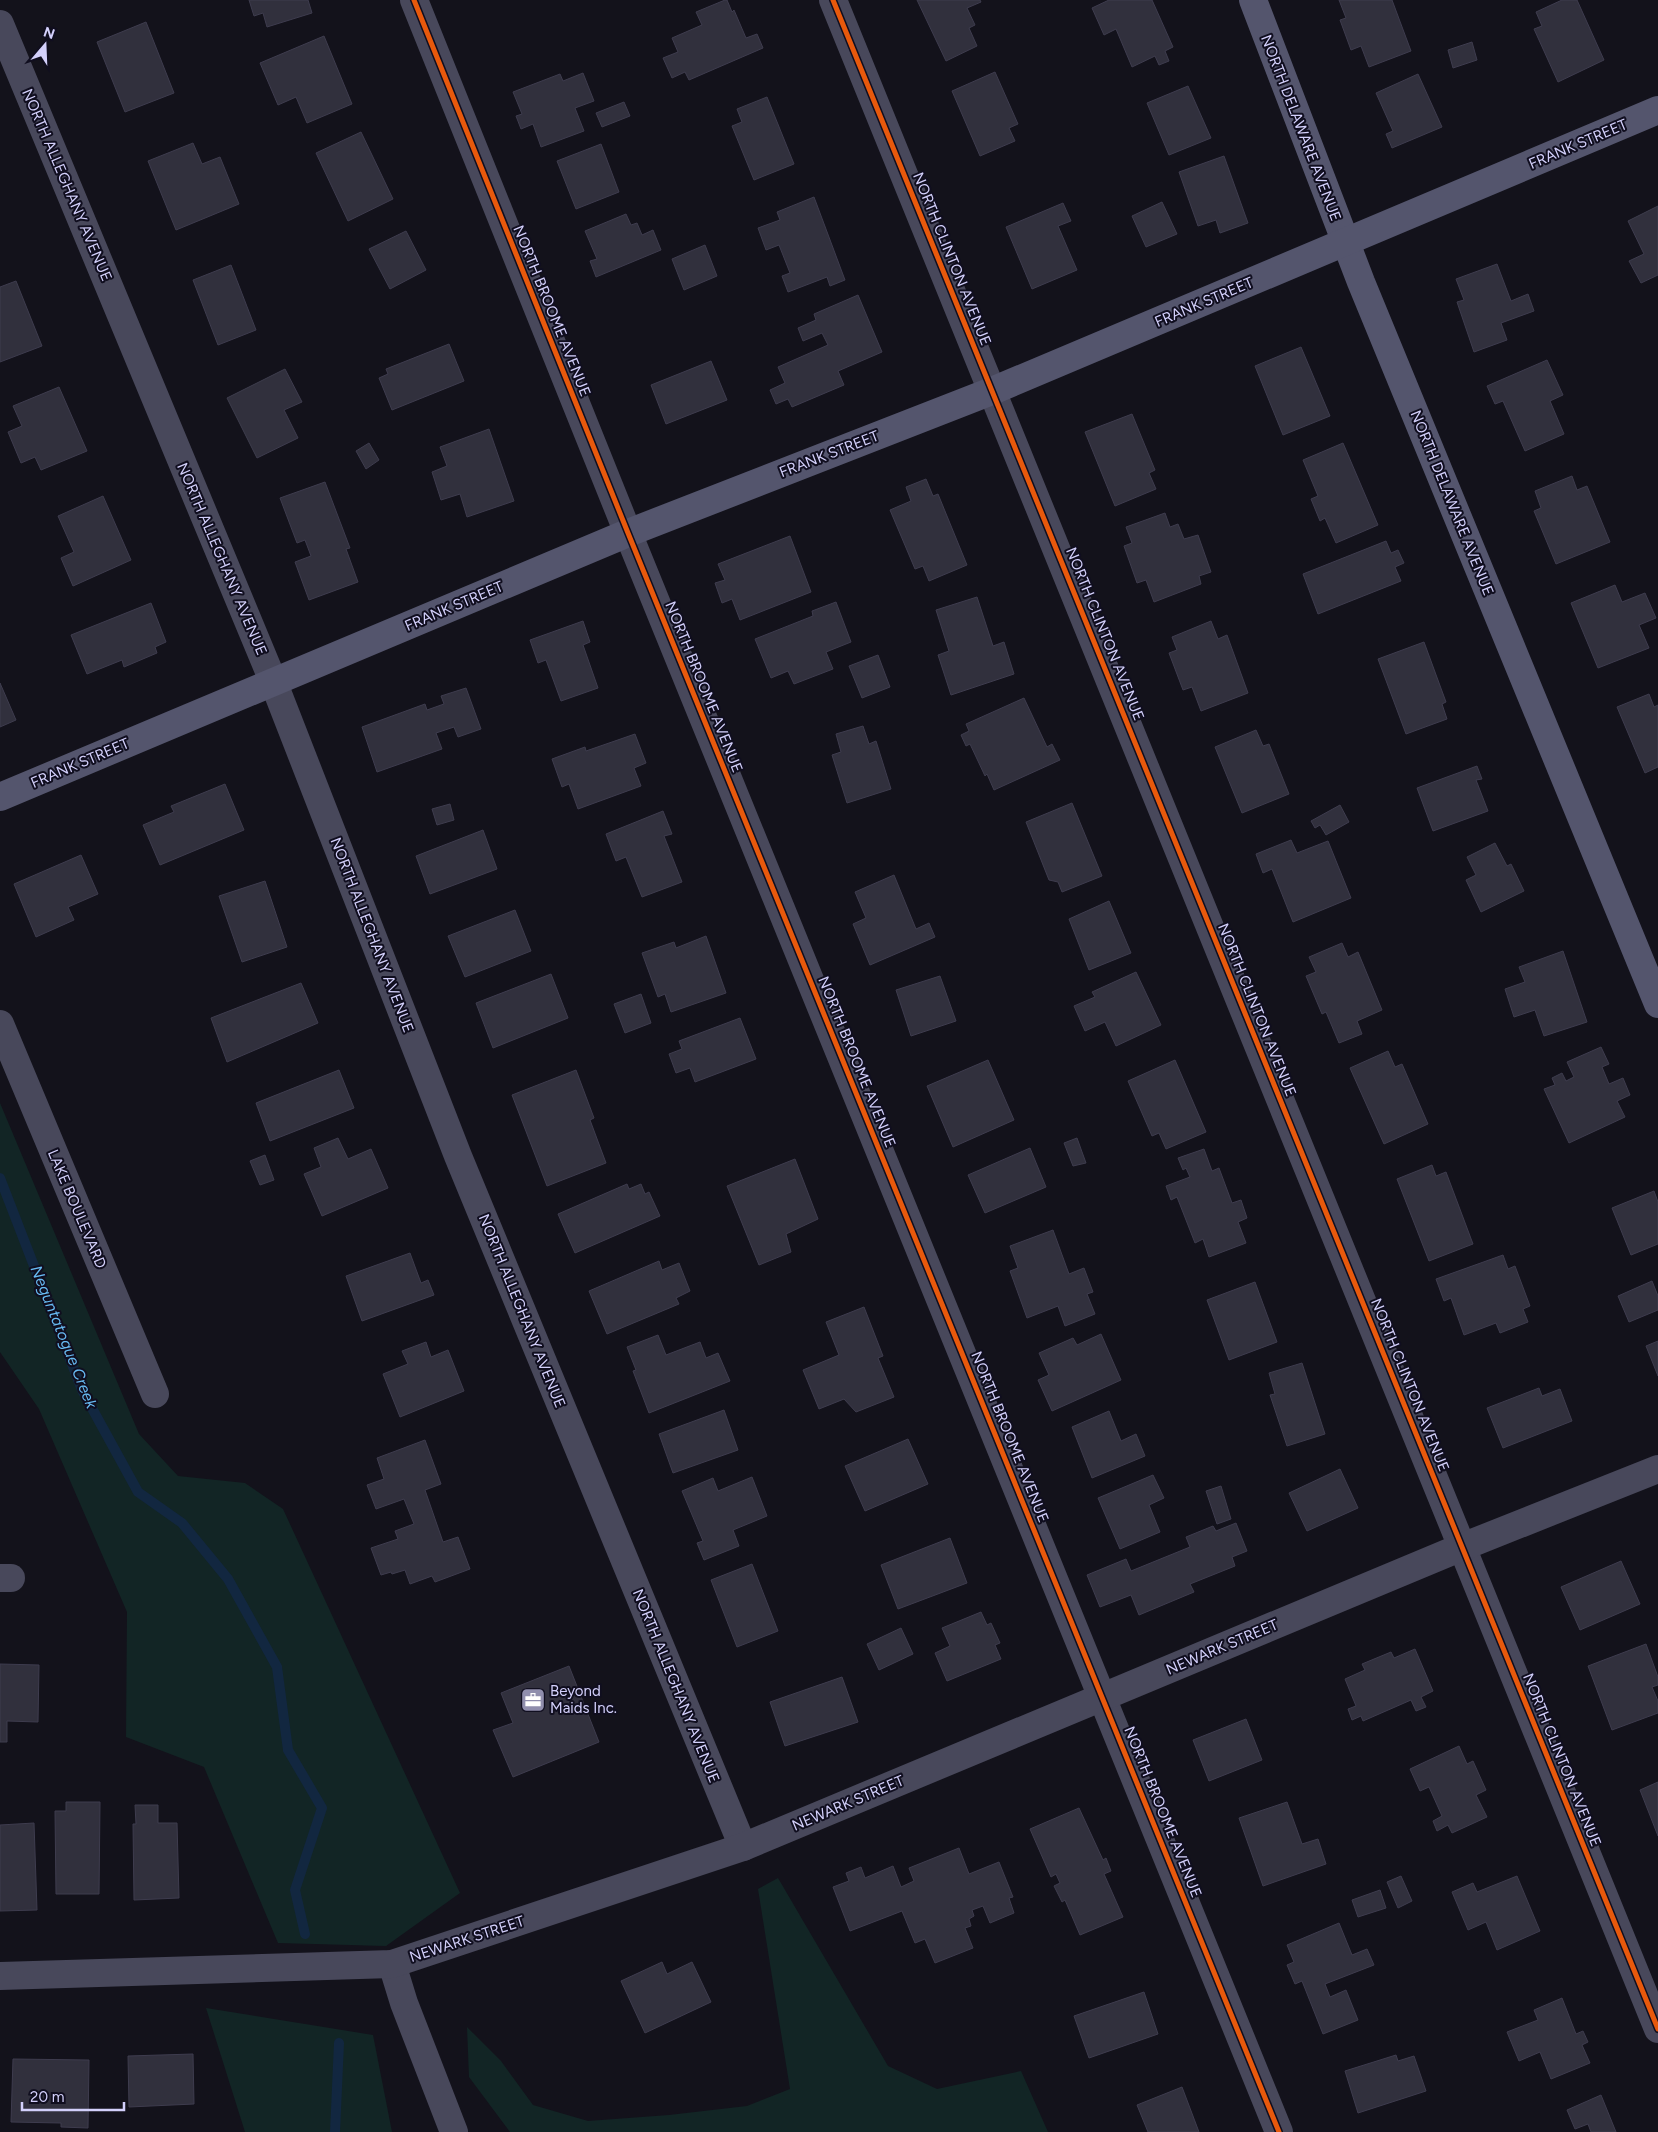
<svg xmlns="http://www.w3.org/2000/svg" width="1658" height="2132" viewBox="0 0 1658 2132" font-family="Figtree,sans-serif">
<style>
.green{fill:#122525}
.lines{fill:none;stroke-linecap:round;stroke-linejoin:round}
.stream{stroke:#122740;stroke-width:10}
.building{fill:#31303d;stroke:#3e3c4e}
.street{stroke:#48485b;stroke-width:28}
.secondary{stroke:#54556d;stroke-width:28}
.cycleway-casing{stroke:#100e1f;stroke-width:8}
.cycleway{stroke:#e8590c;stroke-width:5}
.labels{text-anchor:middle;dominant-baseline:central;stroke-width:4;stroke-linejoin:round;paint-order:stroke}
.street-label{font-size:15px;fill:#d3d0fb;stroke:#100e1f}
.poi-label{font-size:15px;fill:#d3d0fb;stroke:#100e1f;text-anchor:start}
.water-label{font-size:16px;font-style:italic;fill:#67baf2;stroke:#100e1f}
</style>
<rect width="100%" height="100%" fill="#13121b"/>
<g class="green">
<path d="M0,1103L139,1434L178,1476L245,1483L283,1509L460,1893L386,1946L278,1943L204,1767L126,1737L127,1612L39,1409L0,1352Z"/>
<path d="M778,1878L888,2066L937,2089L1021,2071L1048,2132H510L469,2077L467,2027L501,2061L533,2105L588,2121L669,2115L747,2106L790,2089L758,1889Z"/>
<path d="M206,2008L373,2035L392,2132H245Z"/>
</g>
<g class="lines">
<g class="stream">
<path d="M0,1178L82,1390L138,1492L182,1523L228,1579L277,1667L288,1750L322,1808L295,1890L305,1934"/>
<path d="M335,2132L339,2043"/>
</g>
</g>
<g class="building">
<path d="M249,0H308L312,13L267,27L263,13L254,16Z"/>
<path d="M725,0H727L732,12L734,10L746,38L757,34L763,48L689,80L685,72L672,78L663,58L678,52L672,38L702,25L696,12Z"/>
<path d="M917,0H980L981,2L967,8L975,25L969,28L977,46L946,61Z"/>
<path d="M1109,0H1152L1173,47L1165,51L1169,61L1159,65L1155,56L1132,67L1116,29L1104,35L1092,8Z"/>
<path d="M1339,0H1392L1411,51L1369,67L1361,46L1351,50L1340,20L1346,18Z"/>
<path d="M1562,0H1577L1604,60L1558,82L1534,29L1542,26L1536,12Z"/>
<path d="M146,22L174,93L125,112L97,42Z"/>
<path d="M324,36L352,104L307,123L296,97L278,105L260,63Z"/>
<path d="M1472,42L1477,60L1453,68L1448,50Z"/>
<path d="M995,72L1018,124L1009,128L1015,141L980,156L952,91Z"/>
<path d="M583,73L594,101L575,108L584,131L541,147L533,124L521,129L516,116L522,114L513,92L560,74L563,81Z"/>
<path d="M1418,74L1442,127L1392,148L1386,134L1393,131L1376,93Z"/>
<path d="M1188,86L1211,138L1169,155L1147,103Z"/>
<path d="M767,97L794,164L754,180L732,126L742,122L737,109Z"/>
<path d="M624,102L630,116L602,127L596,113Z"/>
<path d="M361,132L393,199L348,221L316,153Z"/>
<path d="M193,143L202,164L220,157L239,204L176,230L148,161Z"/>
<path d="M601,144L619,192L576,209L557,161Z"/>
<path d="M1224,156L1248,223L1220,233L1216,220L1198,226L1179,172Z"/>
<path d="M814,197L845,280L830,286L827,277L788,292L782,276L790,273L779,245L766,250L758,228L780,220L777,212Z"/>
<path d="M1162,202L1177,234L1146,247L1132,216Z"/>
<path d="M1063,203L1071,221L1058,226L1077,270L1032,289L1006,227Z"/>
<path d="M1658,206V275L1641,283L1629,261L1644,254L1628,221Z"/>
<path d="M626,214L631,225L637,223L642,235L653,230L661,250L596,277L590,261L597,259L585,231Z"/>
<path d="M406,231L426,270L390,289L369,249Z"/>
<path d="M705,245L717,276L684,290L672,259Z"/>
<path d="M1497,264L1511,301L1528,294L1534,311L1501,323L1507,340L1474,352L1457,302L1464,300L1456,279Z"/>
<path d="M231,265L256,330L218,345L193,280Z"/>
<path d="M16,281L42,346L0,362V287Z"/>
<path d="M858,295L882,352L838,371L844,385L792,407L788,399L776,404L770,390L785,383L778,367L828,345L822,333L803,341L798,328L816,320L814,314Z"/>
<path d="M449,344L464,381L392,410L379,378L388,374L386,369Z"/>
<path d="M1301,347L1330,416L1283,435L1255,366Z"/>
<path d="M1547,360L1563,395L1550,401L1564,434L1525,451L1503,401L1495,404L1487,386Z"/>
<path d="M711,361L727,400L666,424L651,385Z"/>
<path d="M285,369L302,402L284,410L298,438L257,458L227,398Z"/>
<path d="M59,387L87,451L41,470L35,457L21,463L8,432L22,426L13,406Z"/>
<path d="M1132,414L1155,470L1149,473L1156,489L1115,506L1085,432Z"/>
<path d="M489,429L514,501L467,517L460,494L441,500L432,472L447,466L440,447Z"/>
<path d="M369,443L379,460L366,469L356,451Z"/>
<path d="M1343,443L1378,525L1336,543L1325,518L1320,521L1311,499L1318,496L1303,460Z"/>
<path d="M1572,476L1577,490L1587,486L1610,542L1556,564L1534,511L1541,508L1535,491Z"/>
<path d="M926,479L933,496L938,494L967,565L929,581L923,566L915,569L890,510L911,501L906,487Z"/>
<path d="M325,482L350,548L346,549L358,582L309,600L295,562L311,556L305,540L297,543L280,498Z"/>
<path d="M103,496L131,560L73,586L61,558L74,552L58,516Z"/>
<path d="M1165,513L1170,527L1178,524L1184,539L1198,535L1211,572L1199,576L1201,584L1154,602L1146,580L1137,583L1124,546L1132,543L1126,527Z"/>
<path d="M790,536L811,592L740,620L732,599L722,603L715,583L725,580L718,564Z"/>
<path d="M1386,541L1391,553L1398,550L1404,563L1395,567L1401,581L1318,614L1303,574Z"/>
<path d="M1615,585L1622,602L1645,593L1656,618L1639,625L1649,648L1598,668L1571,603Z"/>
<path d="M977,597L993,646L1004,642L1014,674L951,695L938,655L949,651L936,610Z"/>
<path d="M836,602L851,642L826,652L833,669L794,684L788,671L771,678L755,639L813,616L812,611Z"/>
<path d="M151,603L166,642L155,647L157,653L124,667L122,660L87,674L71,635Z"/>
<path d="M583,621L590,642L583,645L598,688L561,701L546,660L538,663L530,640Z"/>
<path d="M1211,621L1218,639L1227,635L1248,693L1201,711L1192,687L1183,690L1169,653L1177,650L1172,637Z"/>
<path d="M1424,642L1446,702L1442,704L1447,719L1406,734L1378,659Z"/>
<path d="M878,655L890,687L862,698L849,666Z"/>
<path d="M0,683L16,720L0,727Z"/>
<path d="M466,688L481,729L458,737L454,727L436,733L442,749L377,772L362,727L425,704L427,710L444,704L441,696Z"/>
<path d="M1649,694L1654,707L1658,705V767L1645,773L1617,707Z"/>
<path d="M1024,698L1047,747L1052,744L1060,760L994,790L987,774L985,776L970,744L966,746L961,735L969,731L966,724Z"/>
<path d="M863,726L869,744L876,741L891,789L847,803L832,755L841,752L836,734Z"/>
<path d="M1256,730L1263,746L1269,744L1289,794L1242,813L1215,747Z"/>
<path d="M635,734L646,763L634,768L641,786L578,809L569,784L562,787L552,759L585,747L586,751Z"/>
<path d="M1477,766L1482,779L1476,780L1488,811L1433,831L1417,788Z"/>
<path d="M225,784L244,830L160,865L143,825L174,812L171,806Z"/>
<path d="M1072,803L1102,876L1062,892L1058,882L1049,880L1026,822Z"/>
<path d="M450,804L454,820L437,825L432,809Z"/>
<path d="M1340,805L1349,822L1326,835L1320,825L1315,828L1311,821Z"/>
<path d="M663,811L672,834L664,836L682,882L642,897L626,857L616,861L606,834Z"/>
<path d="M483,830L497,869L430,894L416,856Z"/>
<path d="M1291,840L1297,853L1328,841L1351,898L1293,922L1272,869L1263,873L1256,854Z"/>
<path d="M1495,843L1507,866L1511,864L1524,891L1481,912L1466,880L1476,875L1467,857Z"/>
<path d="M81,855L98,894L68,907L74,920L36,937L14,884Z"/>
<path d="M894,875L916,929L929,923L935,937L870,965L853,924L866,918L855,892Z"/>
<path d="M265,881L287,947L242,962L219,896Z"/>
<path d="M1109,901L1131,953L1089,970L1069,919Z"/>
<path d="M515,910L531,951L465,977L448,936Z"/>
<path d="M706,936L726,993L671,1012L665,994L658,997L642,953L674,942L676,948Z"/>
<path d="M1342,943L1348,957L1358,952L1382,1010L1357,1021L1362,1034L1339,1043L1326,1012L1322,1014L1306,976L1316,972L1309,957Z"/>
<path d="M1563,951L1587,1022L1544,1036L1535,1010L1514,1017L1505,989L1525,982L1519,967Z"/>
<path d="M1136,972L1161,1025L1116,1046L1105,1022L1085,1031L1074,1006L1095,997L1092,992Z"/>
<path d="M551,974L568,1018L493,1048L476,1003Z"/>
<path d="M940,976L956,1021L911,1036L896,990Z"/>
<path d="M301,983L318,1023L227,1062L211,1018Z"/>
<path d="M641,994L651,1023L625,1033L614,1004Z"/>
<path d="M740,1018L756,1059L695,1082L690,1068L676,1073L669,1054L682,1049L679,1041Z"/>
<path d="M1601,1047L1609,1064L1602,1067L1609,1084L1623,1078L1630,1095L1617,1101L1625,1117L1569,1143L1544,1089L1555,1085L1552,1078L1562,1073L1566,1081L1574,1077L1567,1062Z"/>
<path d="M1388,1051L1395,1067L1402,1064L1428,1124L1384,1144L1350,1068Z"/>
<path d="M988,1060L1014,1120L953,1147L927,1086Z"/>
<path d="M1175,1060L1206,1132L1166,1149L1159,1133L1152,1136L1128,1081Z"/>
<path d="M339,1070L354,1108L270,1141L256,1103Z"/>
<path d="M576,1070L594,1118L590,1120L606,1163L547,1186L512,1095Z"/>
<path d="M338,1138L348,1159L371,1149L388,1188L322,1216L304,1174L321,1167L314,1148Z"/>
<path d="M1077,1138L1086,1163L1073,1166L1064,1143Z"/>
<path d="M1030,1148L1046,1187L985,1213L968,1175Z"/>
<path d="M1204,1149L1212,1171L1219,1168L1232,1203L1241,1200L1247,1218L1238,1222L1246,1243L1209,1257L1203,1239L1195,1243L1177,1197L1171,1200L1166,1186L1190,1177L1186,1168L1183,1170L1178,1158Z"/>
<path d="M265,1155L274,1180L260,1185L250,1161Z"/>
<path d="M795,1159L818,1219L786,1234L791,1252L759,1265L727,1186Z"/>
<path d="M1432,1165L1436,1176L1446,1172L1473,1244L1429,1261L1397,1179Z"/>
<path d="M627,1184L629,1189L641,1184L645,1194L649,1192L660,1216L575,1253L558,1214Z"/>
<path d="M1654,1191L1658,1202V1244L1631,1255L1612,1208Z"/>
<path d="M1053,1230L1069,1274L1084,1268L1093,1292L1087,1294L1095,1314L1065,1326L1058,1306L1027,1318L1010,1271L1018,1268L1010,1246Z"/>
<path d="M410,1253L421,1283L428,1280L434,1295L362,1321L346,1276Z"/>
<path d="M1503,1255L1508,1269L1515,1266L1530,1306L1523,1309L1528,1322L1500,1333L1496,1323L1464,1335L1451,1298L1444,1301L1436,1279Z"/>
<path d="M659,1261L662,1270L679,1263L690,1291L676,1298L679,1304L607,1334L589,1291Z"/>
<path d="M1652,1281L1658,1296V1310L1629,1322L1618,1296Z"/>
<path d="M1255,1282L1277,1342L1229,1360L1207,1300Z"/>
<path d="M864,1307L883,1356L878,1358L894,1397L856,1412L844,1399L819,1409L803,1370L839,1355L826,1322Z"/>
<path d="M1101,1334L1121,1380L1052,1411L1038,1380L1049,1375L1039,1353L1073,1338L1077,1345Z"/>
<path d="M658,1335L666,1355L700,1342L706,1358L718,1353L730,1381L649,1413L633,1371L636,1370L627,1347Z"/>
<path d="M1658,1341V1376L1646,1346Z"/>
<path d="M426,1342L431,1357L448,1350L464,1391L400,1417L383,1374L408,1364L402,1351Z"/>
<path d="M1302,1363L1325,1434L1287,1446L1270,1395L1275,1394L1269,1373Z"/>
<path d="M1539,1388L1542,1396L1560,1389L1572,1421L1503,1448L1487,1408Z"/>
<path d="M724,1410L738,1450L673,1473L659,1434Z"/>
<path d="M1109,1411L1121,1441L1136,1434L1145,1456L1092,1478L1072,1427Z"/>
<path d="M908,1439L928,1484L865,1511L845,1466Z"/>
<path d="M425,1440L441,1484L425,1490L443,1542L458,1537L470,1569L435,1582L432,1576L410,1584L405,1570L392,1574L391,1572L381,1575L371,1548L398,1539L395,1531L414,1524L404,1499L376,1509L367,1485L384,1479L377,1458Z"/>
<path d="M1340,1469L1358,1508L1307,1531L1289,1493Z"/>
<path d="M1153,1475L1164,1498L1149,1505L1160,1532L1120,1549L1098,1498Z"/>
<path d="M752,1477L767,1516L733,1530L739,1546L704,1560L697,1543L703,1541L682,1491L713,1478L718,1491Z"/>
<path d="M1221,1486L1231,1519L1217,1524L1206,1491Z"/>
<path d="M1236,1523L1247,1551L1232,1557L1235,1566L1190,1584L1194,1592L1139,1615L1131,1595L1100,1607L1087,1575L1126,1559L1131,1571L1190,1547L1186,1537L1213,1526L1216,1531Z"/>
<path d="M950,1538L967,1583L898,1609L881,1565Z"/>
<path d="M1621,1561L1640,1604L1580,1630L1561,1587Z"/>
<path d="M752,1564L778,1631L737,1647L711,1580Z"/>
<path d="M981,1612L987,1625L991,1623L1000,1643L995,1645L1001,1659L947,1681L935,1653L950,1646L942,1628Z"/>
<path d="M901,1628L913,1654L879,1670L867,1644Z"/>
<path d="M1646,1644L1658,1677V1685L1652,1687L1658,1701V1713L1612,1730L1588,1666Z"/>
<path d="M1415,1649L1433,1691L1421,1697L1426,1707L1416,1711L1411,1700L1363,1721L1361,1716L1352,1720L1348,1709L1356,1706L1345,1679L1365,1670L1362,1664L1391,1652L1394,1658Z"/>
<path d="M0,1664L39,1665L38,1722L7,1721V1742H0Z"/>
<path d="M569,1666L599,1742L513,1777L493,1730L513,1723L501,1693Z"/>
<path d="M842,1677L858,1722L785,1746L770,1702Z"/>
<path d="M1246,1719L1262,1760L1209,1781L1193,1740Z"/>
<path d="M1459,1746L1467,1764L1473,1761L1486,1790L1476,1795L1487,1817L1452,1833L1448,1825L1437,1831L1433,1821L1442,1816L1429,1787L1420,1791L1410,1769Z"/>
<path d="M1658,1782V1836L1640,1790Z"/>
<path d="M66,1802H100L99,1894H56L55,1811H66Z"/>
<path d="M1287,1802L1302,1844L1318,1839L1326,1864L1263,1886L1239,1818Z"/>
<path d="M135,1805H158V1823H177L179,1898L134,1900L133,1824H136Z"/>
<path d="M1079,1808L1103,1860L1106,1858L1111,1871L1104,1874L1123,1917L1080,1935L1065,1900L1062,1902L1054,1886L1060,1883L1056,1874L1051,1877L1030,1829Z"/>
<path d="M34,1823L37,1910L0,1911V1825Z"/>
<path d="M959,1848L969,1874L999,1862L1013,1897L1009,1898L1014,1913L990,1923L983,1906L972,1910L974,1916L969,1919L971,1926L965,1928L973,1948L935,1963L925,1939L915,1943L902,1911L850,1931L833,1887L849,1881L846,1873L861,1867L865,1878L893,1866L901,1887L914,1881L909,1868Z"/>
<path d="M1401,1876L1412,1901L1398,1908L1387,1882Z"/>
<path d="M1517,1876L1540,1931L1497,1950L1486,1922L1468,1930L1452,1892L1473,1883L1477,1892Z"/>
<path d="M1380,1890L1386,1908L1358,1917L1352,1900Z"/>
<path d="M1339,1923L1352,1955L1367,1949L1374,1965L1325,1984L1330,1997L1346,1990L1358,2020L1323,2034L1302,1981L1295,1984L1287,1965L1294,1962L1287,1945Z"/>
<path d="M662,1962L667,1974L692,1962L711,2002L645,2033L621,1981Z"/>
<path d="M1144,1992L1158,2034L1089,2058L1074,2016Z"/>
<path d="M1562,1998L1576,2034L1583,2031L1588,2042L1582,2045L1590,2063L1551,2079L1540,2052L1519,2061L1507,2032L1538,2020L1534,2010Z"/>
<path d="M193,2054L194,2104L129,2107L128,2056Z"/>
<path d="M1396,2055L1398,2061L1414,2056L1426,2091L1358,2113L1345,2071Z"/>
<path d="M13,2059L89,2060L88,2128L61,2127V2123L11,2122Z"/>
<path d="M1182,2087L1199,2132H1148L1137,2105Z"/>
<path d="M1601,2095L1616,2132H1591L1588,2124L1575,2129L1567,2110Z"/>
</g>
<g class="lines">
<g class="street">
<path d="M414,0L628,533L1279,2132"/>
<path d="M833,0L1658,2029"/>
<path d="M0,24L273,681L458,1156L743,1847"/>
<path d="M0,1024L155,1394"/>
<path d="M0,1578H11"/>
<path d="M392,1964L404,2003L454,2132"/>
<path d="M0,1976L392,1964L743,1847L1462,1547L1658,1469"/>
</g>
<g class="secondary">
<path d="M1253,0L1361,282L1658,1004"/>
<path d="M0,797L628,533L992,391L1658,110"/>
</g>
<defs>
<g id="cycleway">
<path d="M414,0L628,533L1279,2132"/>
<path d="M833,0L1658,2029"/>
</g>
</defs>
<use href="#cycleway" class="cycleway-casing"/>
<use href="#cycleway" class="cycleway"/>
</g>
<defs>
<symbol id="office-square" viewBox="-11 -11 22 22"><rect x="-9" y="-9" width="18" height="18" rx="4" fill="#908ead" stroke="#100e1f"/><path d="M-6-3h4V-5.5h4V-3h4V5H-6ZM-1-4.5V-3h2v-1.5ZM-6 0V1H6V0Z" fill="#fff"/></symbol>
</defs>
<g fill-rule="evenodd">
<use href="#office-square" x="519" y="1686" width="28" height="28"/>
</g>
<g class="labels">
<g class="street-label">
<text transform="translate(1301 128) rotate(69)">NORTH DELAWARE AVENUE</text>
<text transform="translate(1578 144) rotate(-23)">FRANK STREET</text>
<text transform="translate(67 185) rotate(67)">NORTH ALLEGHANY AVENUE</text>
<text transform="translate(952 259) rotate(68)">NORTH CLINTON AVENUE</text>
<text transform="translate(1204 302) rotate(-23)">FRANK STREET</text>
<text transform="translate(552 311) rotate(68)">NORTH BROOME AVENUE</text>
<text transform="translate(829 454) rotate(-21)">FRANK STREET</text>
<text transform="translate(1452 503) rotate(68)">NORTH DELAWARE AVENUE</text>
<text transform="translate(222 559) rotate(67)">NORTH ALLEGHANY AVENUE</text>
<text transform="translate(454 606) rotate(-23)">FRANK STREET</text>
<text transform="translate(1105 634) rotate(68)">NORTH CLINTON AVENUE</text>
<text transform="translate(704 687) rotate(68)">NORTH BROOME AVENUE</text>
<text transform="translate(80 763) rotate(-23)">FRANK STREET</text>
<text transform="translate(372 935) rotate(69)">NORTH ALLEGHANY AVENUE</text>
<text transform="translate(1257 1010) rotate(68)">NORTH CLINTON AVENUE</text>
<text transform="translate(857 1062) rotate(68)">NORTH BROOME AVENUE</text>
<text transform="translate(77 1209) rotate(67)">LAKE BOULEVARD</text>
<text transform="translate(522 1311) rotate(68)">NORTH ALLEGHANY AVENUE</text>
<text transform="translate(1410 1385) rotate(68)">NORTH CLINTON AVENUE</text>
<text transform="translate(1010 1437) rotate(68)">NORTH BROOME AVENUE</text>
<text transform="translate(1222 1647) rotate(-23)">NEWARK STREET</text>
<text transform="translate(676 1686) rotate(68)">NORTH ALLEGHANY AVENUE</text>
<text transform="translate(1562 1760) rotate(68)">NORTH CLINTON AVENUE</text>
<text transform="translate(848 1803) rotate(-23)">NEWARK STREET</text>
<text transform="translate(1163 1812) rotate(68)">NORTH BROOME AVENUE</text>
<text transform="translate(467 1939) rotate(-18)">NEWARK STREET</text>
</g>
<g class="poi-label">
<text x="550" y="1691">Beyond<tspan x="550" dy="17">Maids Inc.</tspan></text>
</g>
<g class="water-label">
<text transform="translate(64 1337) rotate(68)">Neguntatogue Creek</text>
</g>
</g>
<g transform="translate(45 45) rotate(19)" stroke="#100e1f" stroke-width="4" paint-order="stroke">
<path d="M0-4L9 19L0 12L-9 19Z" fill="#d3d0fb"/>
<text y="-8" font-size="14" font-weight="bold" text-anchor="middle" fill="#d3d0fb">N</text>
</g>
<path d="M22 2102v8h102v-8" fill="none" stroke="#d3d0fb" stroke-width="2.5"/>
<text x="30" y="2102" font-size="15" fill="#d3d0fb" stroke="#100e1f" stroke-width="4" paint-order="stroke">20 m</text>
</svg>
